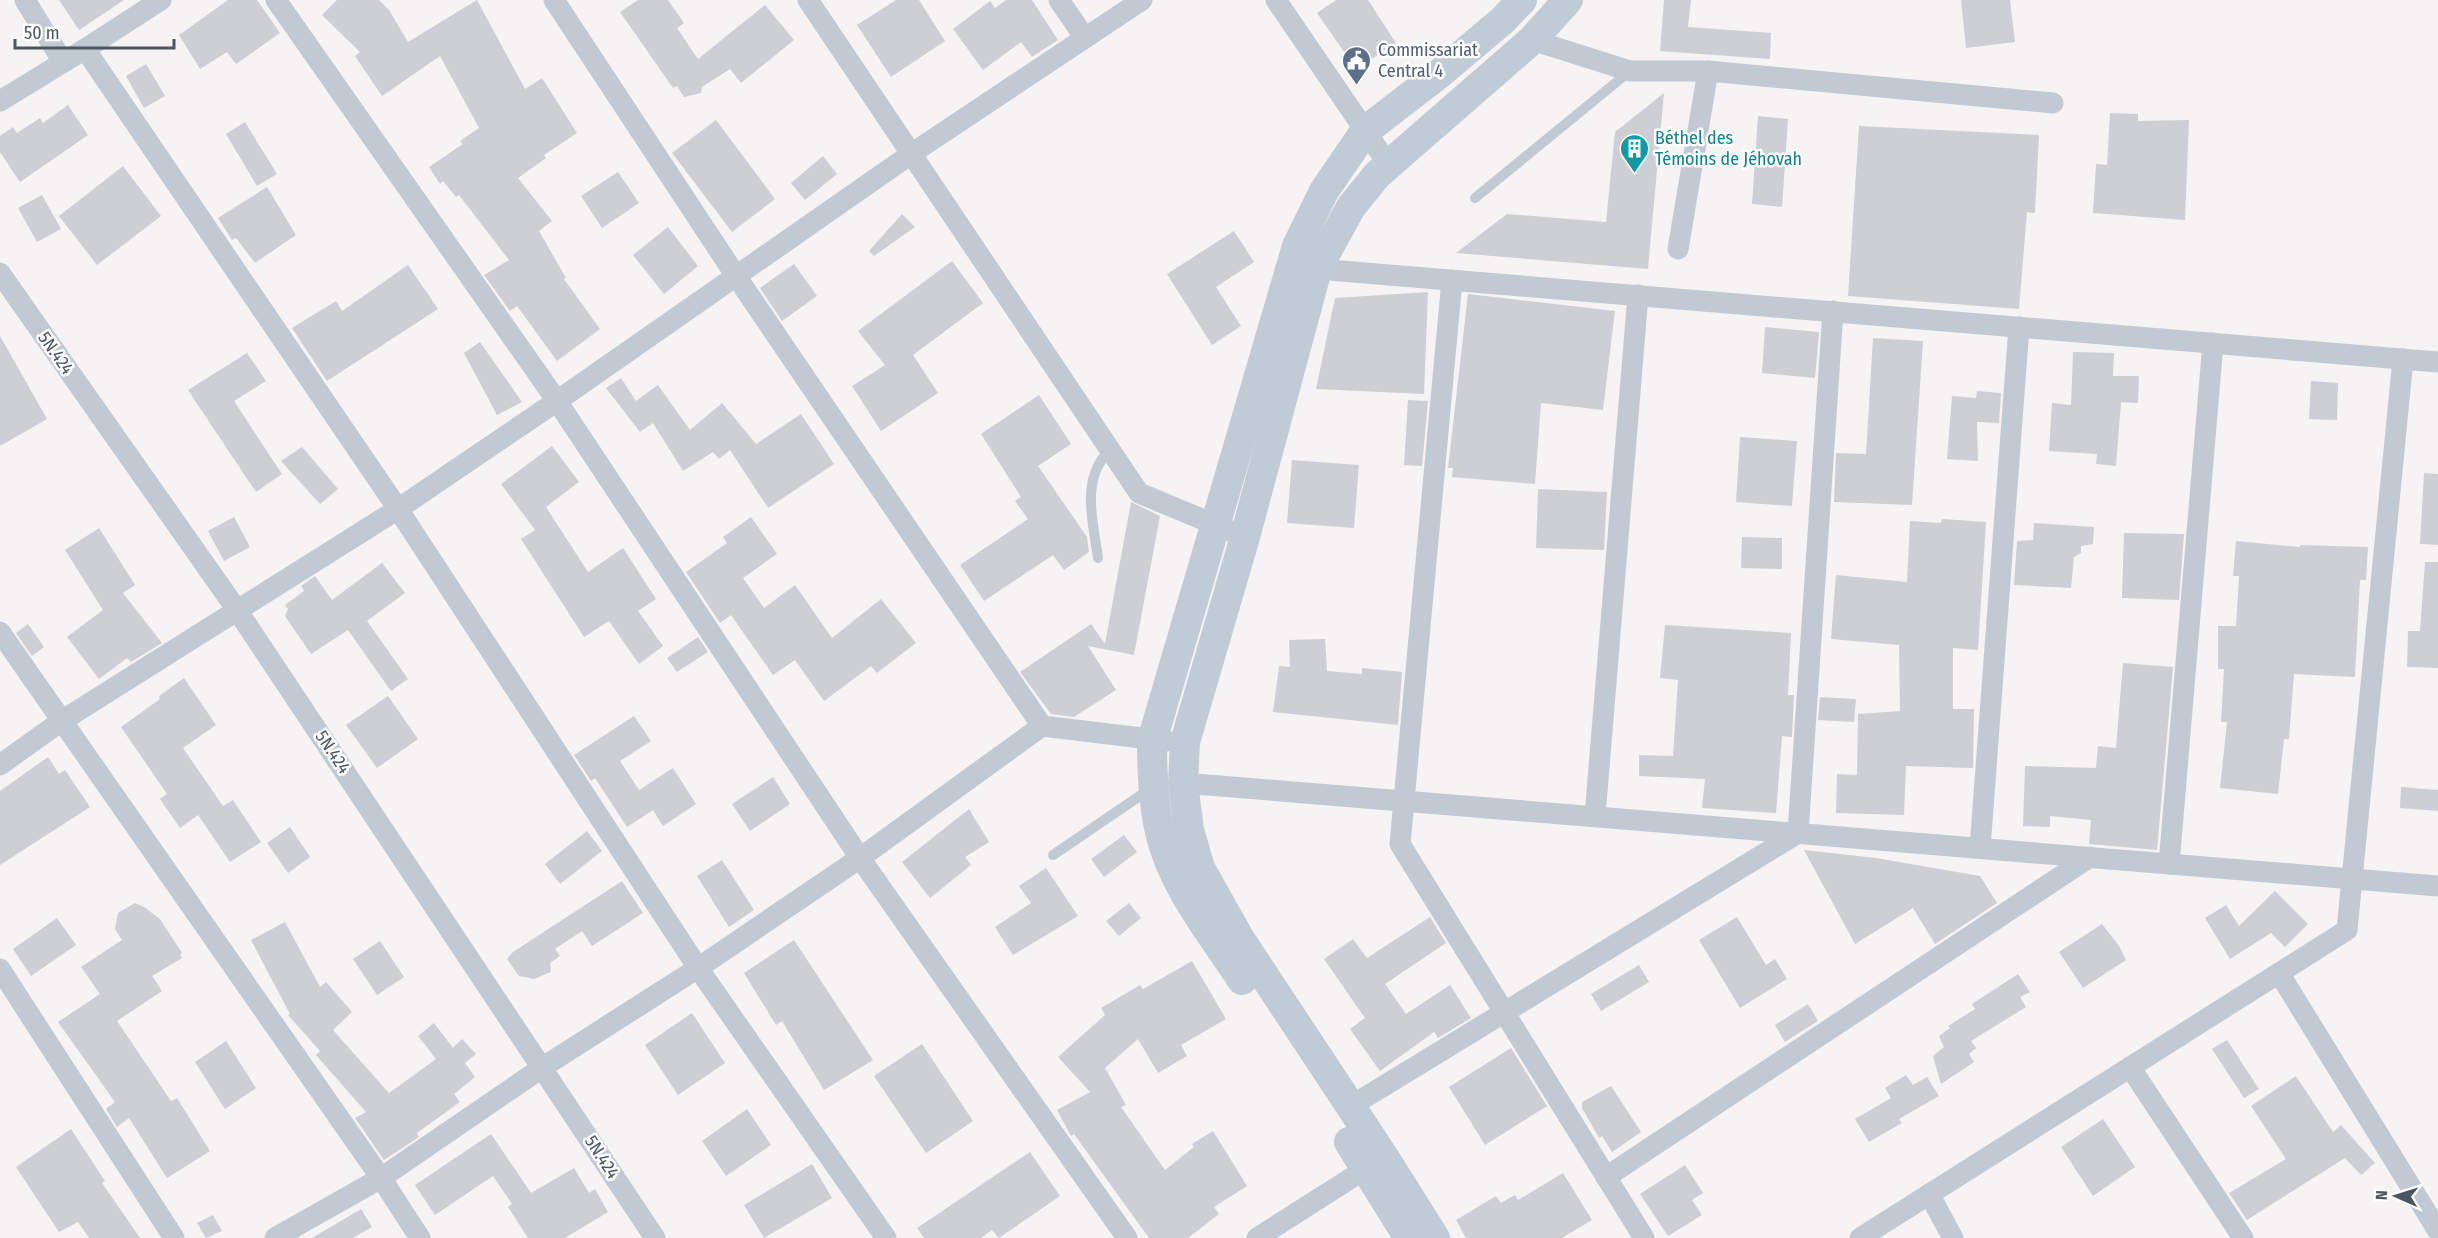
<svg xmlns="http://www.w3.org/2000/svg" width="2438" height="1238" viewBox="0 0 2438 1238" font-family="'Fira Sans Condensed',sans-serif">
<style>
.building{fill:#cdcfd5}
.lines{fill:none;stroke-linecap:round;stroke-linejoin:round}
.service{stroke:#c1cad2;stroke-width:10}
.minor{stroke:#c1cad2;stroke-width:21}
.secondary{stroke:#c1cbd6;stroke-width:30}
.labels{text-anchor:middle;dominant-baseline:central;stroke-width:5;stroke-linejoin:round;paint-order:stroke}
.service-label{font-size:18px;fill:#4e5e75;stroke:#fff;text-anchor:start}
.culture-label{font-size:18px;fill:#0d838f;stroke:#fff;text-anchor:start}
.street-label{font-size:18px;fill:#4a5661;stroke:#fff}
</style>
<rect width="100%" height="100%" fill="#f5f3f3"/>
<g class="building">
<path d="M59,0H124L79,30Z"/>
<path d="M228,0H257L280,33L236,64L227,52L200,69L179,35Z"/>
<path d="M337,0H379L389,10L408,42L477,0L525,89L542,78L577,133L544,155L546,158L518,178L552,221L539,231L566,278L564,279L600,329L557,361L517,306L510,311L484,275L509,260L459,195L456,197L443,181L440,184L429,167L463,144L460,141L479,128L440,56L382,96L355,56L360,52L322,15Z"/>
<path d="M638,0H668L684,23L677,28L698,59L765,5L794,40L741,83L730,69L702,87L701,93L684,97L677,86L673,88L620,12Z"/>
<path d="M896,0H919L945,41L891,77L857,25Z"/>
<path d="M1006,0H1032L1058,40L1032,57L1021,42L983,70L953,29L990,1L995,8Z"/>
<path d="M1336,0H1368L1396,43L1356,69L1317,13Z"/>
<path d="M1664,0H1691L1688,27L1771,33L1770,59L1660,51Z"/>
<path d="M1961,0H2010L2015,42L1966,48Z"/>
<path d="M146,64L165,96L144,108L126,76Z"/>
<path d="M1664,93L1648,269L1456,253L1507,214L1606,222L1615,132Z"/>
<path d="M68,105L88,135L20,182L0,152V136L13,127L17,133L40,118L43,123Z"/>
<path d="M2110,113L2138,114V121L2189,120L2185,220L2093,213L2096,164L2107,165Z"/>
<path d="M1758,116L1788,119L1782,207L1752,204Z"/>
<path d="M716,120L775,199L732,232L672,153Z"/>
<path d="M245,122L277,174L257,186L226,134Z"/>
<path d="M1859,126L2039,135L2035,213L2027,212L2019,309L1848,296Z"/>
<path d="M823,156L837,174L805,200L791,183Z"/>
<path d="M123,166L161,216L97,265L59,216Z"/>
<path d="M618,172L639,203L602,228L581,196Z"/>
<path d="M267,187L296,235L255,263L236,238L232,240L218,218Z"/>
<path d="M42,195L61,229L37,242L18,208Z"/>
<path d="M902,214L915,227L874,256L869,251Z"/>
<path d="M668,227L698,266L664,294L633,255Z"/>
<path d="M1234,231L1254,262L1216,287L1241,326L1212,345L1167,274Z"/>
<path d="M952,261L983,303L913,355L938,393L881,431L852,386L885,365L858,331Z"/>
<path d="M794,264L817,296L782,321L760,288Z"/>
<path d="M408,265L438,309L327,381L292,328L336,301L342,311Z"/>
<path d="M1428,292L1424,394L1316,389L1335,298Z"/>
<path d="M1468,294L1615,311L1603,410L1541,403L1535,484L1452,477L1453,468H1448Z"/>
<path d="M1765,327L1819,332L1815,378L1762,373Z"/>
<path d="M0,336L47,419L0,446Z"/>
<path d="M1873,338L1923,341L1912,505L1834,502L1836,453L1866,454Z"/>
<path d="M480,342L522,402L497,415L464,353Z"/>
<path d="M2073,352L2114,353L2113,376H2139L2138,403L2121,402L2116,466L2096,464L2097,454L2049,451L2052,403L2071,405Z"/>
<path d="M247,353L266,381L234,401L282,474L256,492L188,390Z"/>
<path d="M621,378L636,401L658,385L690,430L722,403L756,444L801,414L834,464L768,508L730,450L719,459L713,452L683,471L653,423L640,432L606,388Z"/>
<path d="M2311,381L2338,383L2337,420L2309,419Z"/>
<path d="M1977,391L2001,393L1999,423L1977,422L1978,461L1947,459L1952,396L1976,398Z"/>
<path d="M1039,395L1071,444L1038,466L1087,537L1089,552L1064,570L1053,555L984,601L960,565L1028,519L1015,501L1021,497L981,434Z"/>
<path d="M1408,400L1428,401L1422,466L1404,465Z"/>
<path d="M1740,437L1797,441L1792,506L1736,502Z"/>
<path d="M552,446L579,482L546,507L588,572L623,548L656,599L638,611L663,646L639,664L609,621L584,637L521,539L535,530L501,484Z"/>
<path d="M302,447L338,489L320,504L281,461Z"/>
<path d="M1292,460L1359,465L1354,528L1287,523Z"/>
<path d="M2424,473L2438,474V545L2420,544Z"/>
<path d="M1538,489L1607,492L1604,550L1536,548Z"/>
<path d="M1131,502L1160,516L1134,655L1088,646L1116,690L1074,717L1051,714L1020,672L1091,624L1105,644Z"/>
<path d="M234,517L250,547L224,561L208,531Z"/>
<path d="M751,517L777,554L743,578L764,608L795,585L832,638L881,599L916,643L877,673L871,666L824,701L795,660L773,675L731,615L720,623L686,572L727,543L723,537Z"/>
<path d="M1942,519L1986,522L1978,650L1953,648V709H1974L1973,768L1906,766L1904,815L1836,813L1837,774L1857,775L1858,714L1900,711L1899,645L1831,639L1836,575L1907,582L1910,521L1941,523Z"/>
<path d="M2034,523L2094,527L2093,544L2081,546V553L2074,557L2071,588L2014,585L2017,541L2033,540Z"/>
<path d="M99,528L135,585L123,593L162,643L131,662L127,658L99,679L67,637L103,610L65,550Z"/>
<path d="M2124,533L2184,534L2179,600L2122,598Z"/>
<path d="M1742,537L1782,538V569L1741,568Z"/>
<path d="M2236,541L2300,547V545L2368,547L2366,580H2360L2355,677L2294,674L2289,739H2284L2278,794L2220,788L2227,722H2221L2224,669H2218V626H2236L2239,576H2233Z"/>
<path d="M2425,562H2438V668L2407,667L2408,631H2420Z"/>
<path d="M382,563L405,593L367,621L408,679L391,691L348,630L311,654L285,616L288,609L285,605L304,591L301,586L315,576L332,600Z"/>
<path d="M28,624L44,647L32,656L16,633Z"/>
<path d="M1665,625L1791,633L1788,695H1794L1792,737L1782,736L1776,813L1702,808L1705,779L1639,776V755L1673,756L1678,680L1660,678Z"/>
<path d="M698,637L708,652L677,672L667,658Z"/>
<path d="M1325,639L1327,671L1362,674V668L1402,672L1398,725L1273,712L1279,666L1290,667L1289,640Z"/>
<path d="M2123,663L2173,667L2157,850L2089,844L2091,820L2050,816V827L2023,826L2025,766L2096,768L2098,746L2116,748Z"/>
<path d="M184,678L216,725L183,748L223,806L233,800L261,842L230,862L198,815L180,828L160,799L167,794L121,727L160,699L159,696Z"/>
<path d="M388,696L418,739L377,768L346,725Z"/>
<path d="M1820,697L1856,699L1854,722L1818,720Z"/>
<path d="M634,716L651,741L620,761L639,790L673,768L696,804L663,826L653,810L627,827L595,778L591,781L574,755Z"/>
<path d="M48,757L59,774L65,770L90,807L0,865V791Z"/>
<path d="M773,777L790,804L750,831L732,804Z"/>
<path d="M2401,787L2438,790V811L2400,808Z"/>
<path d="M969,809L989,842L965,857L971,865L930,898L902,862Z"/>
<path d="M290,827L310,857L288,873L267,843Z"/>
<path d="M587,831L602,851L560,884L545,864Z"/>
<path d="M1124,835L1137,852L1104,877L1091,859Z"/>
<path d="M1804,850L1876,858L1980,876L1997,903L1935,944L1913,908L1855,944Z"/>
<path d="M722,860L754,910L729,927L697,876Z"/>
<path d="M1046,868L1078,916L1013,955L995,927L1031,903L1019,886Z"/>
<path d="M622,881L643,913L592,946L582,931L555,949L560,956L550,963L551,972L534,979L519,976L507,959L513,952Z"/>
<path d="M2275,891L2308,924L2285,947L2271,933L2230,959L2205,918L2226,905L2239,926Z"/>
<path d="M135,903L144,907L160,919L182,953L180,955L182,958L152,976L162,991L117,1021L171,1101L177,1098L210,1151L167,1178L129,1118L117,1127L106,1109L115,1102L58,1022L100,994L81,967L122,940L115,929L118,913Z"/>
<path d="M1129,903L1141,918L1119,936L1106,921Z"/>
<path d="M1430,917L1446,943L1385,984L1406,1014L1450,985L1471,1018L1438,1038L1434,1032L1380,1071L1350,1029L1365,1018L1324,959L1353,939L1367,958Z"/>
<path d="M1737,917L1766,965L1775,959L1787,979L1740,1008L1699,940Z"/>
<path d="M57,918L76,945L31,976L13,949Z"/>
<path d="M285,922L320,987L326,982L352,1012L333,1030L389,1093L436,1059L418,1036L434,1023L453,1048L462,1039L476,1054L465,1063L475,1077L454,1094L460,1102L417,1133L419,1137L384,1160L355,1118L366,1112L316,1055L320,1051L288,1015L290,1014L251,940Z"/>
<path d="M2102,924L2119,946L2126,960L2083,988L2059,952Z"/>
<path d="M794,940L873,1060L824,1090L782,1021L776,1025L744,973Z"/>
<path d="M380,941L404,977L377,995L353,959Z"/>
<path d="M1192,961L1226,1019L1181,1045L1187,1056L1158,1073L1138,1039L1105,1068L1126,1105L1121,1107L1165,1170L1194,1147L1192,1144L1213,1131L1247,1186L1214,1207L1219,1214L1188,1238H1149L1074,1134L1071,1136L1057,1110L1090,1092L1058,1057L1105,1015L1101,1008L1140,985L1143,989Z"/>
<path d="M1639,965L1649,982L1601,1011L1591,994Z"/>
<path d="M2018,974L2030,992L2020,997L2026,1007L1971,1041L1976,1048L1969,1054L1974,1062L1941,1084L1933,1056L1944,1047L1939,1036L1950,1028L1948,1026L1975,1009L1972,1004Z"/>
<path d="M1808,1004L1818,1021L1785,1042L1775,1025Z"/>
<path d="M692,1013L725,1063L678,1095L645,1045Z"/>
<path d="M2227,1040L2259,1089L2244,1098L2212,1049Z"/>
<path d="M226,1041L256,1088L225,1109L195,1062Z"/>
<path d="M922,1044L973,1121L926,1153L874,1076Z"/>
<path d="M1511,1048L1547,1106L1485,1145L1449,1087Z"/>
<path d="M1906,1075L1913,1085L1927,1077L1939,1096L1899,1119L1902,1123L1869,1142L1855,1119L1891,1098L1885,1088Z"/>
<path d="M2296,1076L2333,1132L2341,1125L2375,1163L2361,1175L2345,1158L2247,1220L2229,1193L2286,1159L2251,1106Z"/>
<path d="M1611,1086L1641,1132L1612,1152L1602,1136L1599,1138L1582,1108V1102Z"/>
<path d="M747,1109L771,1145L726,1176L702,1141Z"/>
<path d="M2103,1119L2135,1167L2093,1196L2061,1147Z"/>
<path d="M71,1129L105,1181L102,1183L140,1238H89L78,1222L59,1232L16,1167Z"/>
<path d="M491,1134L531,1193L574,1168L589,1193L595,1189L608,1212L565,1238H528L508,1207L512,1204L493,1176L435,1215L415,1185Z"/>
<path d="M1030,1152L1060,1196L999,1238L992,1230L981,1238H924L917,1228Z"/>
<path d="M812,1164L832,1198L764,1238L744,1205Z"/>
<path d="M1685,1165L1703,1193L1692,1200L1702,1215L1668,1236L1640,1194Z"/>
<path d="M1563,1173L1592,1220L1562,1238H1466L1456,1220L1496,1196L1501,1203L1515,1195L1518,1200Z"/>
<path d="M361,1209L372,1227L353,1238H312Z"/>
<path d="M213,1215L222,1231L206,1238L197,1223Z"/>
</g>
<g class="lines">
<g class="service">
<path d="M1475,198L1630,71"/>
<path d="M1098,558C1093,522 1080,478 1110,450"/>
<path d="M1053,855L1150,789"/>
</g>
<g class="minor">
<path d="M25,0L63,62"/>
<path d="M276,0L557,401L860,858L1127,1238"/>
<path d="M554,0L736,276L1042,726"/>
<path d="M808,0L1139,493L1245,537"/>
<path d="M1059,0L1085,38"/>
<path d="M1276,0L1388,164"/>
<path d="M1532,40L1630,71H1708L2053,103"/>
<path d="M85,49L161,0"/>
<path d="M0,101L85,49L398,509L698,968L886,1238"/>
<path d="M1678,249L1708,71"/>
<path d="M1317,269L2438,362"/>
<path d="M0,273L237,610L655,1238"/>
<path d="M1452,280L1400,844L1644,1238"/>
<path d="M0,632L381,1178L420,1238"/>
<path d="M0,765L60,722L398,509L557,401L911,154L1142,0"/>
<path d="M1183,783L2438,886"/>
<path d="M1595,816L1638,295"/>
<path d="M1980,848L2019,327"/>
<path d="M2169,864L2213,343"/>
<path d="M0,969L174,1238"/>
<path d="M2279,973L2438,1231"/>
<path d="M2130,1067L2243,1238"/>
<path d="M1351,1106L1798,833L1833,311"/>
<path d="M1606,1177L2090,857"/>
<path d="M1929,1194L1953,1238"/>
<path d="M275,1238L381,1178L543,1067L698,968L860,858L1042,726L1167,741"/>
<path d="M1257,1238L1367,1168"/>
<path d="M1860,1238L2347,930L2403,359"/>
</g>
<g class="secondary">
<path d="M1242,980C1212,934 1172,886 1160,832C1153,802 1152,771 1152,741L1297,246L1324,191L1365,131L1439,74L1502,21L1522,0"/>
<path d="M1349,1142L1409,1238"/>
<path d="M1435,1238L1384,1157L1240,939L1200,868L1189,830L1183,783L1185,742L1245,537L1317,269L1351,207L1377,175L1532,40L1568,0"/>
</g>
</g>
<defs>
<symbol id="civic-pin" viewBox="-11 -11 22 30"><path d="M0 17L-7.5 6A9.5 9.5 0 1 1 7.5 6Z" fill="#5c6f8a" stroke="#fff"/><path d="M-.6-6.5H3V-4.5H.6V-3L4-1V1h2V6H-6V1h2V-1L-.6-3ZM-1.2 2.5V6h2.4V2.5Z" fill="#fff"/></symbol>
<symbol id="building-pin" viewBox="-11 -11 22 30"><path d="M0 17L-7.5 6A9.5 9.5 0 1 1 7.5 6Z" fill="#0f9aa8" stroke="#fff"/><path d="M-4-6H4V6H1V3H-1V6H-4ZM-2.5-4.3h1.7v1.8h-1.7ZM.8-4.3h1.7v1.8H.8ZM-2.5-1h1.7V.8h-1.7ZM.8-1h1.7V.8H.8Z" fill="#fff"/></symbol>
</defs>
<g fill-rule="evenodd">
<use href="#civic-pin" x="1340" y="44" width="33" height="45"/>
<use href="#building-pin" x="1618" y="132" width="33" height="45"/>
</g>
<g class="labels">
<g class="service-label">
<text x="1378" y="50">Commissariat<tspan x="1378" dy="21">Central 4</tspan></text>
</g>
<g class="culture-label">
<text x="1655" y="138">Béthel des<tspan x="1655" dy="21">Témoins de Jéhovah</tspan></text>
</g>
<g class="street-label">
<text transform="translate(56 353) rotate(55)">5N.424</text>
<text transform="translate(333 752) rotate(56)">5N.424</text>
<text transform="translate(602 1157) rotate(57)">5N.424</text>
</g>
</g>
<g transform="translate(2396 1196) rotate(273)" stroke="#ffffff" stroke-width="4.5" paint-order="stroke">
<path d="M0-4.5L10 22L0 15L-10 22Z" fill="#4a5661"/>
<text y="-9" font-size="16" font-weight="bold" text-anchor="middle" fill="#4a5661">N</text>
</g>
<path d="M15 39v9h159v-9" fill="none" stroke="#4a5661" stroke-width="3"/>
<text x="24" y="39" font-size="18" fill="#4a5661" stroke="#ffffff" stroke-width="4.5" paint-order="stroke">50 m</text>
</svg>
